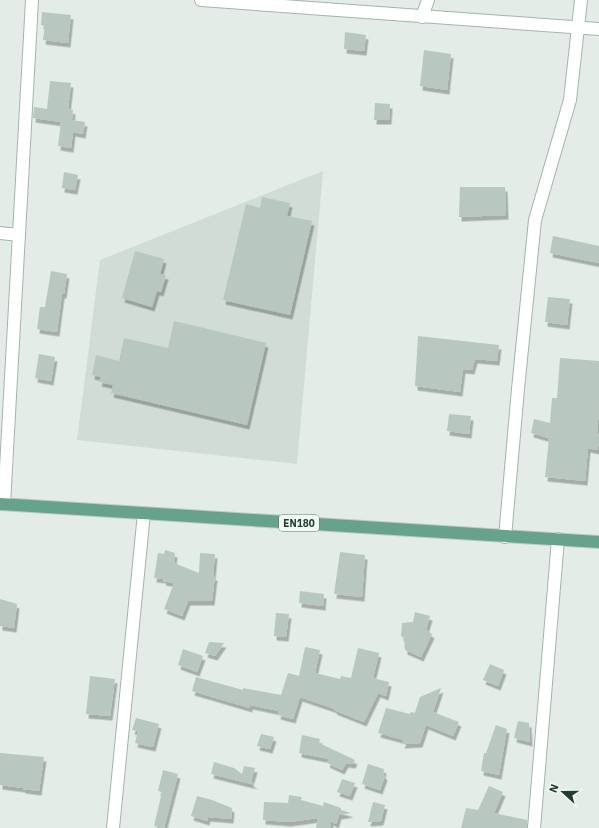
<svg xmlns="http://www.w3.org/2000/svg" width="599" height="828" viewBox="0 0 599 828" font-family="'IBM Plex Sans',sans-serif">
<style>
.built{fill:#d1dcd6}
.building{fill:#b8c7c0;filter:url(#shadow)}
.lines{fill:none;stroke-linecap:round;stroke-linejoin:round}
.street-casing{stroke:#a5b4ad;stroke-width:14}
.primary-casing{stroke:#c1c9c6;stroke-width:14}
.street{stroke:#fff;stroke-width:12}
.primary{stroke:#67a28c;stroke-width:12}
.labels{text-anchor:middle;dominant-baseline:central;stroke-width:3;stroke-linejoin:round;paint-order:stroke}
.shield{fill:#f3f9f5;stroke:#61766d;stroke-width:1}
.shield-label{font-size:10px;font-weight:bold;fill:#223e33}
</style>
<defs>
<filter id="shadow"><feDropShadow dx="2.5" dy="4.5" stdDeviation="0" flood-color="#0004"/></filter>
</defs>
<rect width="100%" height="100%" fill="#e3ece7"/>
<path class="built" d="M323,171L297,464L77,440L100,260Z"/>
<g class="building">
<path d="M42,12L71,15L68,43L43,40L45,25H41Z"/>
<path d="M345,32L366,35L364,51L344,49Z"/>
<path d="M424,50L451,54L447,90L420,86Z"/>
<path d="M50,81L71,83L68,109L73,110L72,120L85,122L83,134L73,132L71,148L58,146L61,122L33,118L34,107L47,109Z"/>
<path d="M375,103L390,104L389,120H374Z"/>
<path d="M64,172L78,175L75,190L62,188Z"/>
<path d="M460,187H505L506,215L459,217Z"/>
<path d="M262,197L290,203L287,216L312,221L290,315L223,300L246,204L260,208Z"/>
<path d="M553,236L599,246V263L550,253Z"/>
<path d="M135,251L164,259L160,274L166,275L161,292L157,291L152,307L122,298Z"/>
<path d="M51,271L67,274L64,294H62L57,332L37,329L40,307H45Z"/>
<path d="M548,297L570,299L567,325L545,322Z"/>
<path d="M174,321L266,343L247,425L111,393L113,385L99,382L101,377L92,375L96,355L119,361L124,338L168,348Z"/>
<path d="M418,336L499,345L497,361L475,359L472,370L463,369L460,392L415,386Z"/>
<path d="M39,354L55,357L51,381L35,378Z"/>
<path d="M560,358L599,361V407L597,434L599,435V442L597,450L588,448L585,481L545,477L549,438L531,433L534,419L550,423L552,398H557Z"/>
<path d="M449,414L471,416L469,434L447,431Z"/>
<path d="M165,550L175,553L174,563L199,573L200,553L215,554L213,576H215L212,601H188L182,616L164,609L174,583L163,581L164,579L154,578L158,553L164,554Z"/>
<path d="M340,552L365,555L362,597L334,594Z"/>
<path d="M300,591L324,594L323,606L299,603Z"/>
<path d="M0,599L17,604L14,628L0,626Z"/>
<path d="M415,612L430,616L426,630L432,634L421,657L405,650L404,638L401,636L402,623L413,622Z"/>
<path d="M276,613L289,614L286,637L274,636Z"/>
<path d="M209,642L224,643L215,656L205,653Z"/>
<path d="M305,647L320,650L315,673L340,679L341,676L351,678L358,648L379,653L373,678L389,682L386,696L378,693L364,722L334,710L335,709L300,697L293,719L278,715L279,711L250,705V708L192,691L196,677L243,690V688L281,695L288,673L299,676Z"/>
<path d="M183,649L203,656L197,672L178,665Z"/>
<path d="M490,664L504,670L498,686L483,680Z"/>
<path d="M90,676L115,679L110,716L86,714Z"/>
<path d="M441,688L433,712L459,722L453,736L426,725L420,743L402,744L404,740L378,733L386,708L410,714L411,712L415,713L420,697Z"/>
<path d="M136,718L159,724L153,747L135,743L138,731L132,730Z"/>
<path d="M518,721L529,723L530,742L514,738Z"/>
<path d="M496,725L507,729L499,775L481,771L484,753H486Z"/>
<path d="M261,734L274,737L270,749L257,746Z"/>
<path d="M302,735L320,739L319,743L355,760L353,764L346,763L342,770L327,763L329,759L299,753Z"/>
<path d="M0,753L44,757L39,791L23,789V788L0,785Z"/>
<path d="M214,762L234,768L242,774L244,766L255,768L251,782L255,785L211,774Z"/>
<path d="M368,764L384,769L383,774L385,776L380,790L362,784Z"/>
<path d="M163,770L178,774L164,828L154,826L162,792L158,791Z"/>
<path d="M342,779L355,783L350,796L337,792Z"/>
<path d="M489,786L503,792L494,813L527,820V828H461L466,808L478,810Z"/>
<path d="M289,795L302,797L301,800L323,806L324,802L341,808V810L351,813L339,815L336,824L331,821L330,828H316L318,818L289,822L263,820L264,802L288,803Z"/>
<path d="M197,796L212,800L232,808L231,819L208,817L207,821L191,816Z"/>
<path d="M373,802L385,805L381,821L368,822Z"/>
</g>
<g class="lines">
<defs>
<g id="street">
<path d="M201,0L599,29"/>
<path d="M422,17L428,0"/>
<path d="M0,233L19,235"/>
<path d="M4,504L32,0"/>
<path d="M505,537L518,389L535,220L570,100L581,0"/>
<path d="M113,828L144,513"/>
<path d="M534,828L558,539"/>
</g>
<path id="primary" d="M0,504L599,542"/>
</defs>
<use href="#street" class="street-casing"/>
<use href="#primary" class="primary-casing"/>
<use href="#street" class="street"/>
<use href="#primary" class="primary"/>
</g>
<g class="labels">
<rect class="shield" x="279" y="515" width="40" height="16" rx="3"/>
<g class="shield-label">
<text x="299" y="523">EN180</text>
</g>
</g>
<g transform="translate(563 792) rotate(291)" stroke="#f3f9f5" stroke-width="3" paint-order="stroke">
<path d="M0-3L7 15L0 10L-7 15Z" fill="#223e33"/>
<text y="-6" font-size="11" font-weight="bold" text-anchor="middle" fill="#223e33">N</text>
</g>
</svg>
